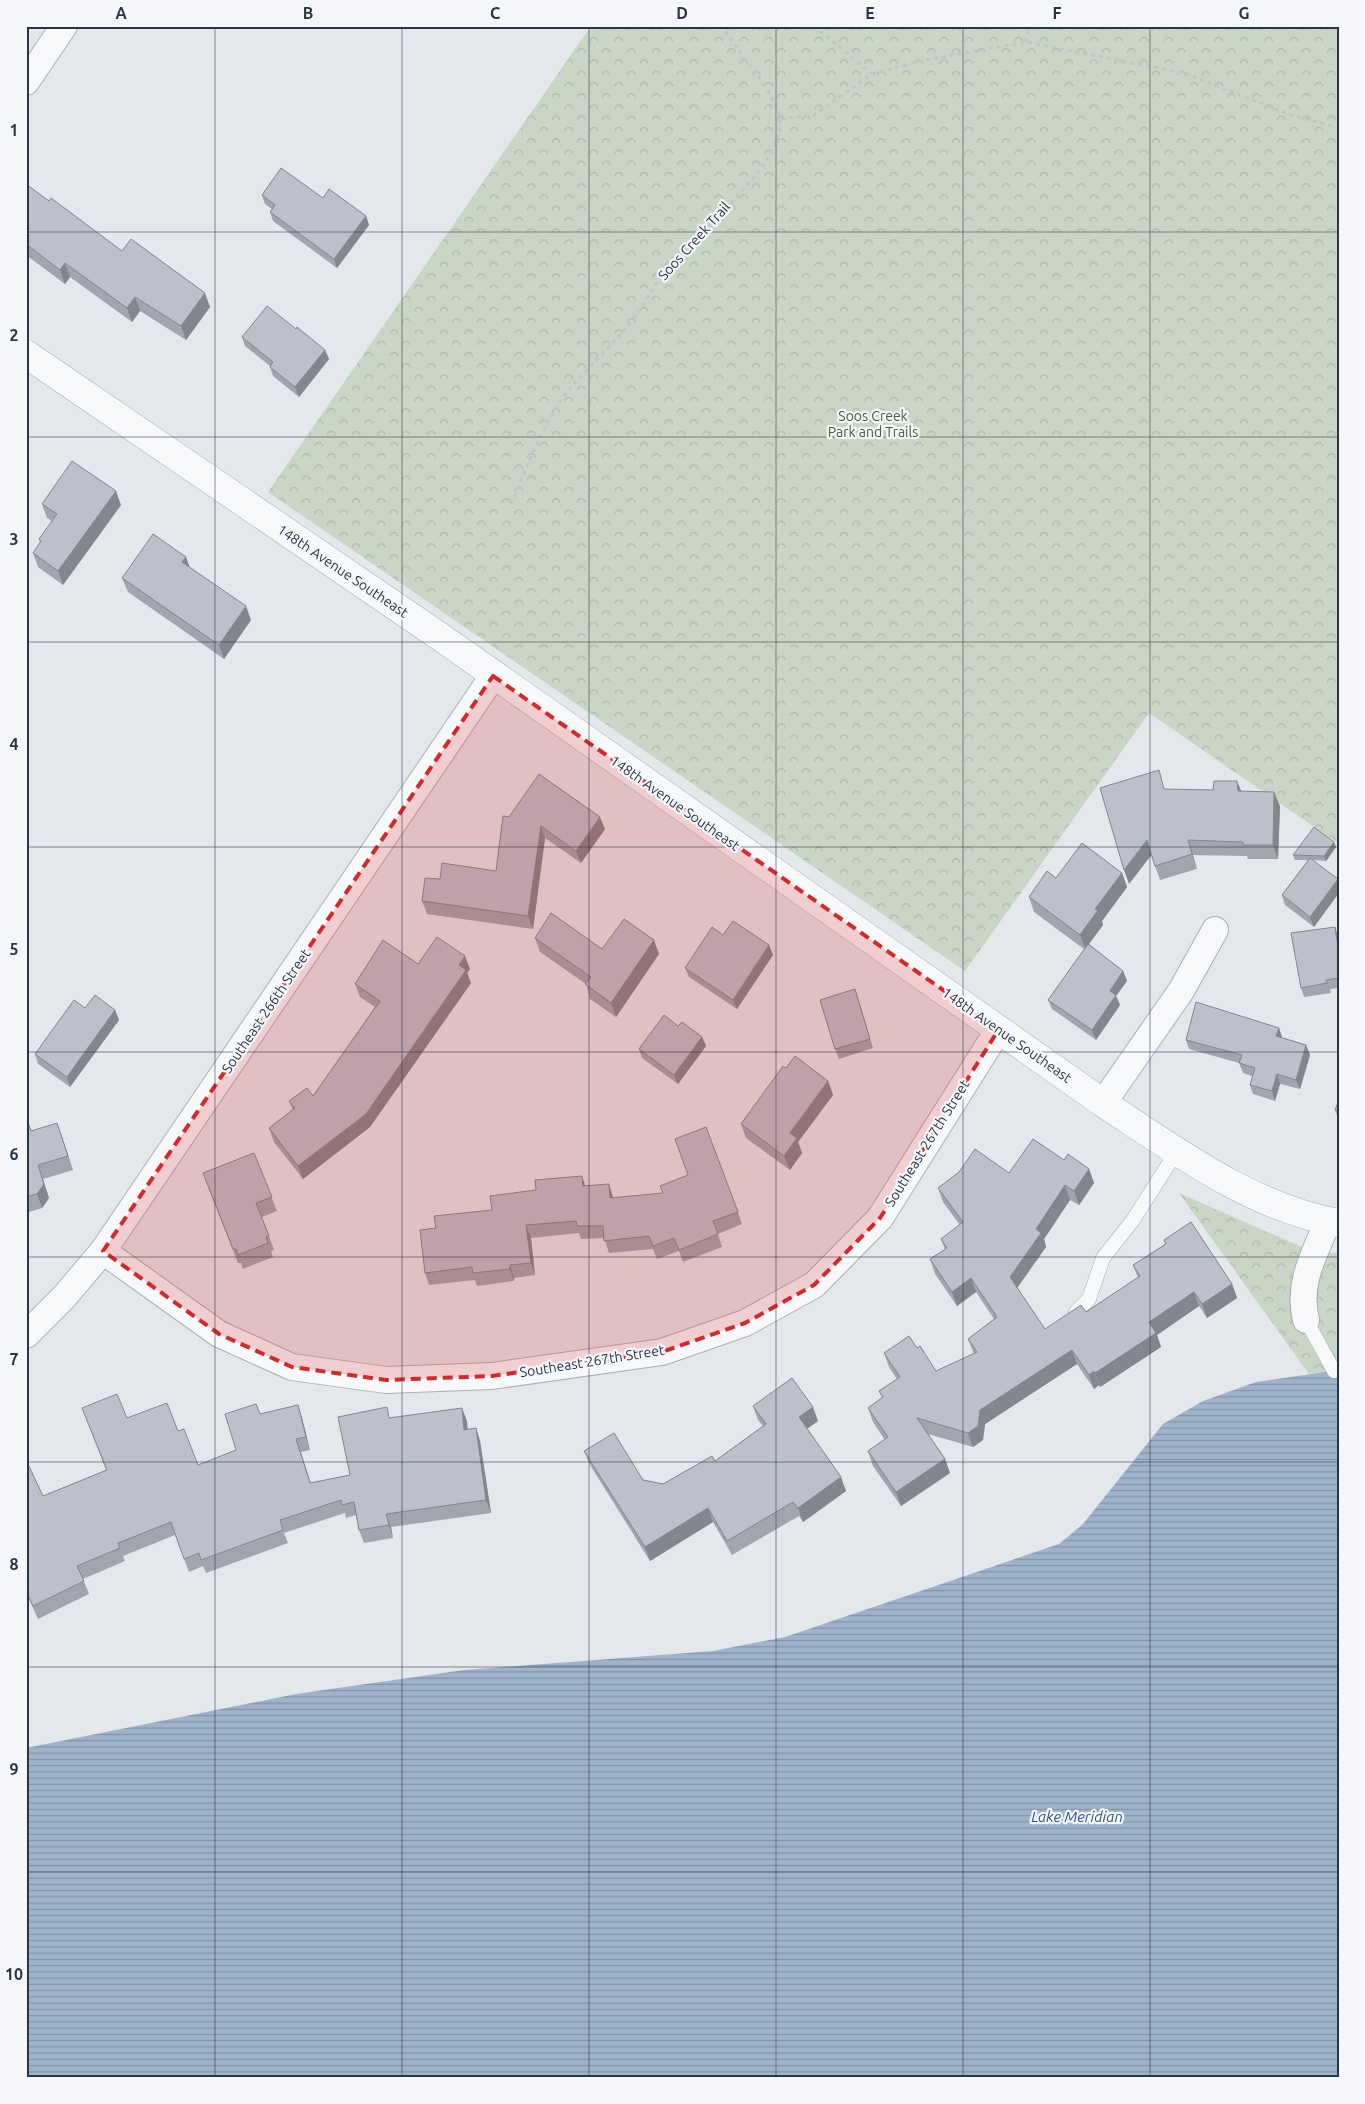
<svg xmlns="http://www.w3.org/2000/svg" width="1365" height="2104" viewBox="0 0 1365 2104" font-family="Ubuntu,sans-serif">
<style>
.park{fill:url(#park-crowns)}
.water{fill:url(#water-rules)}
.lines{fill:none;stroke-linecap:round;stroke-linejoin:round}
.service-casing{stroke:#a9aeb7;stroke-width:15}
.minor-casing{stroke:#a9aeb7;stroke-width:28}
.tertiary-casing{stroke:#a9aeb7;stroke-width:29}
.path{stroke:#c2c5cb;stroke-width:3;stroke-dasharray:4 4;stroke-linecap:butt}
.service{stroke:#f7f8fa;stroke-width:14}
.minor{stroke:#f7f8fa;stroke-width:26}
.tertiary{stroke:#f7f8fa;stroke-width:28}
.wall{fill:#a1a5ae}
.shaded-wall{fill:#83868d}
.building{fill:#bbc0ca;stroke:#83868d}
.marked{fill:#d62828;fill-opacity:0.2;stroke:#d62828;stroke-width:4;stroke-dasharray:10 6;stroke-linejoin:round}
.grid{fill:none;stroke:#2b3445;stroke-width:1;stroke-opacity:0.55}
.labels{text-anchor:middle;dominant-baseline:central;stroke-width:4.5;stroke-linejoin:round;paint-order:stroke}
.street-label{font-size:14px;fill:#2b3445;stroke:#f4f6f9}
.park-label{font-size:14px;fill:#3f6138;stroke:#f4f6f9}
.water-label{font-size:15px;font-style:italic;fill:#34527a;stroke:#f4f6f9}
.neatline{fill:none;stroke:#2b3445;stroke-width:2}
.grid-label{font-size:16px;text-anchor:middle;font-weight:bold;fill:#2b3445}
</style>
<defs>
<pattern id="park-crowns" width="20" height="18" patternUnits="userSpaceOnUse" patternTransform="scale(1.25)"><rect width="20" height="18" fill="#c9d6c5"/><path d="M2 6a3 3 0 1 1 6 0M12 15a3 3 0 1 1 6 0" fill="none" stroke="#adb8ab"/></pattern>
<pattern id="water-rules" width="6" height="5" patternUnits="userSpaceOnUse" patternTransform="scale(1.25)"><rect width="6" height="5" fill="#9fb4cc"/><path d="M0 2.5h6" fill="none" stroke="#8293a7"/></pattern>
</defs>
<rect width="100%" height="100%" fill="#e4e7ec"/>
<g class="park">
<path d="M591,26H1339V844L1149,713L965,971L268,492Z"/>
<path d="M1179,1193L1295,1244L1315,1251L1339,1253V1370L1309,1374Z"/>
</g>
<path class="water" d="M1339,1370V2078H26V1748L296,1694L464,1670L713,1651L785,1637L1059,1544L1083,1524L1163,1424L1203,1401L1256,1382Z"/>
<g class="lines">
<defs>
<g id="service">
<path d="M1076,1312L1089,1299L1103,1258L1133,1220L1177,1151"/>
<path d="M1306,1320L1334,1371"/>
</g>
<g id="minor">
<path d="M26,82L64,26"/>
<path d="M1103,1103L1181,991L1215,930"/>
<path d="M103,1251L219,1334L292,1367L386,1380L492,1376L662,1352L745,1323L814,1285L880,1218L999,1029"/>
<path d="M1306,1320C1297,1283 1314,1255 1328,1221"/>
<path d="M26,1335L64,1297L103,1251L493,676"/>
</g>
<path id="tertiary" d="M26,354L442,638L1103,1103C1175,1150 1252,1208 1339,1223"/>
</defs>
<use href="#service" class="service-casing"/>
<use href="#minor" class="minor-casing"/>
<use href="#tertiary" class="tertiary-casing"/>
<g class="path">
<path d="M814,26L872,74"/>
<path d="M1026,42L1029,26"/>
<path d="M781,119L814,115L872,74L925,60L1026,42L1184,73L1291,115L1339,128"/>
<path d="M511,504C526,469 540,431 562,399C579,375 602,356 621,334C642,310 655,281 676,257C706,223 780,168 780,122C781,100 735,48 722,26"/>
</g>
<use href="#service" class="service"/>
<use href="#minor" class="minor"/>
<use href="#tertiary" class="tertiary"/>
</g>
<g class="wall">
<path d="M26,184L49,201L122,251L210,307L186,340L140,311L132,322L70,277L65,284L26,255Z"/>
<path d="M262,195L323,198L366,216L369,225L337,268L273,221L270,212L272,209L265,204Z"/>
<path d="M296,329L325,350L329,359L299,397L273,376L270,367V366L245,346L242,337Z"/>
<path d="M42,504L121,505L63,585L38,567L33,553L40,543L39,539L52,521L47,518Z"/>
<path d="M186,557L189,567L251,620L224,659L128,592L122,578Z"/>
<path d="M1165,789L1241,791L1280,806L1278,859H1248L1247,856L1193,855L1197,869L1160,880L1151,855L1129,884Z"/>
<path d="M503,816L605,829L581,863L545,838L533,929L427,914L422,901L440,879L496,871Z"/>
<path d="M1334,842L1336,847L1326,861L1313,860L1314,927L1285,905L1282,895L1308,860H1295L1293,855Z"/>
<path d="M1122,873L1127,887L1102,921L1103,925L1089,944L1123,971L1127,981L1116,996L1120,1005L1096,1040L1052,1009L1048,1000L1084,949L1034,912L1029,897L1056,878Z"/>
<path d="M1335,927L1339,941V988L1330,989L1331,993L1304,997L1301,988Z"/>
<path d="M723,935L769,945L773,955L737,1009L689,977L685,968Z"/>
<path d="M535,938L602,949L659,954L616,1017L590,999L586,984L540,952Z"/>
<path d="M470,969L467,973L471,983L370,1127L303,1179L274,1142L269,1128L293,1110L289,1101L313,1096L375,1007L360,997L355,984Z"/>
<path d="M855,989L873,1048L839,1059L835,1049Z"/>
<path d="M85,1008L115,1010L119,1020L70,1087L38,1064L35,1054Z"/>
<path d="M678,1026L702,1037L706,1046L678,1084L642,1058L639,1049Z"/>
<path d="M1279,1028L1282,1038L1306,1045L1310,1055L1300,1089L1280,1084L1275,1101L1253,1094L1250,1085L1252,1076L1243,1073L1239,1063L1189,1049L1186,1040Z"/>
<path d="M786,1068L828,1081L833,1095L798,1142L802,1153L790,1170L746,1138L741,1124Z"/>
<path d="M1339,1100V1120L1335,1110Z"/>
<path d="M26,1120L32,1131L62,1137L73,1170L43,1179L49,1198L42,1208L26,1213Z"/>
<path d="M254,1153L277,1211L262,1217L274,1250L271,1251L273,1257L243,1269L241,1263H238L208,1187Z"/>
<path d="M1064,1160L1089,1169L1094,1183L1079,1205L1070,1200L1044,1239L1046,1247L1017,1288L1045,1329L1086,1312L1138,1278L1133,1265L1165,1244L1164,1240L1232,1284L1237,1298L1207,1318L1199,1306L1157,1335L1161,1347L1100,1387L1099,1385L1094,1389L1077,1364L985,1424L983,1440L973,1447L928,1434L945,1459L950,1473L901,1506L873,1466L868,1451L885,1440L873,1422L868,1408L882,1398L879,1391L897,1379L889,1367L884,1353L917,1348L936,1371L974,1354L968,1339L994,1319L976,1292L957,1306L935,1274L930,1259L945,1250L941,1239L960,1225L943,1202L938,1188Z"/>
<path d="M586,1186L613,1198L738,1212L742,1224L718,1234L722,1247L683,1262L679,1251L657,1259L653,1249L609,1253L604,1238L581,1239L579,1233L531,1238L535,1275L514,1278V1281L477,1286L475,1280L429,1285L425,1273L436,1228L492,1210Z"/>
<path d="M298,1405L302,1418L310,1450L301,1452L311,1483L350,1475L391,1418L467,1421V1429L476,1428L480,1441L491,1513L391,1527L393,1538L364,1543L359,1530L356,1515L346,1518L345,1513L284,1533L288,1543L206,1573L203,1566L189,1572L175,1535L123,1556L125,1561L83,1579L89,1594L38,1619L28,1597L26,1598V1460L43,1496L106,1470L82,1408L127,1418L178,1431L198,1465L236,1450L260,1414Z"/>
<path d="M753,1406L818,1421L807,1429L846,1491L803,1522L799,1516L732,1555L713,1522L650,1561L590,1465L584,1451L643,1480L663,1484L715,1461L763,1426L758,1420Z"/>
</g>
<g class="shaded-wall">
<path d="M366,216L369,225L337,268L334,259Z"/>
<path d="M65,263L70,277L65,284L60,270Z"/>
<path d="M205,293L210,307L186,340L181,326Z"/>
<path d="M135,297L140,311L132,322L127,308Z"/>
<path d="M325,350L329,359L299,397L295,387Z"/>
<path d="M116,491L121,505L63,585L58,571Z"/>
<path d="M186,557L191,571L182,562Z"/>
<path d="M246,606L251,620L224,659L219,645Z"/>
<path d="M1237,781L1243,795L1238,791Z"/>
<path d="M1274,792L1280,806L1278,859L1273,845Z"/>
<path d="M600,817L605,829L581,863L576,851Z"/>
<path d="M541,826L545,838L533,929L528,916Z"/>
<path d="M1147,840L1152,854L1129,884L1124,870Z"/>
<path d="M1188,840L1193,855L1197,869L1192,854Z"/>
<path d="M1334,842L1336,847L1326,861L1324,856Z"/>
<path d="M1122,873L1127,887L1102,921L1103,925L1085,949L1080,935L1095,909Z"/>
<path d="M1338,879L1339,893L1314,927L1310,917Z"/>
<path d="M1335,927L1338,937L1339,953Z"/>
<path d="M654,940L659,954L616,1017L611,1003Z"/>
<path d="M769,945L773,955L737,1009L733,1000Z"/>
<path d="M465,956L470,969L467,973L471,983L370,1127L303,1179L298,1166L459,965Z"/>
<path d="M1123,971L1127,981L1116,996L1120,1005L1096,1040L1092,1030L1110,991Z"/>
<path d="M115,1010L119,1020L70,1087L67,1077Z"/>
<path d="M1279,1028L1282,1037L1280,1046L1276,1036Z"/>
<path d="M702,1037L706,1046L678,1084L674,1075Z"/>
<path d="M1306,1045L1310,1055L1300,1089L1296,1080Z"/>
<path d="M1277,1074L1280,1084L1275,1101L1272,1091Z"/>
<path d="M828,1081L833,1095L798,1142L802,1153L790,1170L784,1156L790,1133Z"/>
<path d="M57,1123L62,1137L73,1170L68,1156Z"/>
<path d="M38,1165L49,1198L42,1208L37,1194Z"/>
<path d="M1089,1169L1094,1183L1079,1205L1074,1191Z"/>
<path d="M582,1176L586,1188L583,1186Z"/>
<path d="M609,1184L613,1197L614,1210L610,1198Z"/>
<path d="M1065,1185L1070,1200L1044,1239L1046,1247L1015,1291L1010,1277L1036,1229Z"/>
<path d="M526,1225L531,1238L535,1275L531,1263Z"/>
<path d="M510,1265L514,1278V1281L510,1269Z"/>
<path d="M971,1278L976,1292L957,1306L952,1292Z"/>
<path d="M1232,1284L1237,1298L1207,1318L1202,1304Z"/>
<path d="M1194,1292L1199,1306L1157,1335L1161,1347L1100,1387L1095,1373L1149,1322Z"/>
<path d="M1072,1350L1077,1364L985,1424L983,1440L973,1447L968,1433L980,1410Z"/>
<path d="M1094,1371L1099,1385L1094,1389L1089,1375Z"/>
<path d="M298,1405L302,1418L310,1450L306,1437Z"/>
<path d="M813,1407L818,1421L804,1431L799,1417Z"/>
<path d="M462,1408L467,1421L469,1443L464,1430Z"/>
<path d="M476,1428L480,1441L491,1513L486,1500Z"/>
<path d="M945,1459L950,1473L901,1506L896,1492Z"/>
<path d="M841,1477L846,1491L803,1522L798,1508Z"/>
<path d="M708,1508L713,1522L650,1561L645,1547Z"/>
<path d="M386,1514L391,1527L393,1538L389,1525Z"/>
</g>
<g class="building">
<path d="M281,168L323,198L329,189L366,216L334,259L270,212L275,205L262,195Z"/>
<path d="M26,184L49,201L51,198L122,251L131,239L205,293L181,326L135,297L127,308L65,263L60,270L26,244Z"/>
<path d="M267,306L296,329L297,327L325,350L295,387L270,367L273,362L242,337Z"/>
<path d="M72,461L116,491L58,571L33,553L41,541L39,539L57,514L42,504Z"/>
<path d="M153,534L186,557L182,562L246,606L219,645L122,578Z"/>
<path d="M1159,770L1164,789L1213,790L1214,781H1237L1238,791L1274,792L1273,845H1243V842L1188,840L1192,854L1155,866L1147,840L1124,870L1100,788Z"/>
<path d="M539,774L600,817L576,851L541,826L528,916L422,901L425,878L440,879L442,863L496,871L503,816L509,817Z"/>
<path d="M1314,827L1334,842L1324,856L1293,855Z"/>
<path d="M1082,843L1122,873L1095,909L1098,910L1080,935L1029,897L1047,871L1056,878Z"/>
<path d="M1310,858L1338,879L1310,917L1282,895Z"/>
<path d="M551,913L602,949L624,919L654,940L611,1003L585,984L591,977L535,938Z"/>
<path d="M733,921L769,945L733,1000L685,968L712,927L723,935Z"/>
<path d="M1335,927L1339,953V978L1326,980L1327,983L1301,988L1291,933Z"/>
<path d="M437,937L465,956L459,965L466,970L366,1114L298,1166L269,1128L295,1108L289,1101L307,1088L313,1096L380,1001L355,984L383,940L418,964Z"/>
<path d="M1088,944L1123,971L1110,991L1116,995L1092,1030L1048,1000Z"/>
<path d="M855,989L870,1039L835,1049L820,1000Z"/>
<path d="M95,995L115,1010L67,1077L35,1054L74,1000L85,1008Z"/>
<path d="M1196,1002L1279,1028L1276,1036L1306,1045L1296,1080L1277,1074L1272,1091L1250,1085L1255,1068L1239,1063L1242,1055L1186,1040Z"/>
<path d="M664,1015L678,1026L682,1022L702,1037L674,1075L639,1049Z"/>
<path d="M795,1056L828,1081L790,1133L797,1138L784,1156L741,1124L783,1066L786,1068Z"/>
<path d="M1339,1100V1111L1335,1110Z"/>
<path d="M26,1120H27L31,1131L57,1123L68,1156L38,1165L44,1184L37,1194L26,1197Z"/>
<path d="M706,1127L738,1212L713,1221L718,1234L679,1250L674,1238L653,1246L649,1236L604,1241L603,1226H577L576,1221L526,1225L531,1263L510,1265V1269L473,1273L472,1267L425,1273L420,1230L436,1228L434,1216L492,1210L490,1196L536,1190L535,1180L582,1176L583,1186L609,1184L610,1198L663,1193L660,1186L688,1175L675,1139Z"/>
<path d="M1033,1139L1064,1160L1068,1154L1089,1169L1074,1191L1065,1185L1036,1229L1041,1233L1010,1277L1045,1329L1081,1305L1086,1312L1140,1276L1133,1265L1166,1244L1164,1240L1191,1222L1232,1284L1202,1304L1194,1292L1149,1322L1156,1333L1095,1373L1094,1371L1089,1375L1072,1350L980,1410L978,1426L968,1433L917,1418L945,1459L896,1492L868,1451L888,1437L868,1408L883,1397L879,1391L900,1377L884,1353L909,1336L917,1348L920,1346L936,1371L977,1352L968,1339L997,1317L971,1278L952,1292L930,1259L947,1248L941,1239L963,1222L938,1188L959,1172L975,1149L1009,1173Z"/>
<path d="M254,1153L272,1197L256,1203L269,1236L266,1237L268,1243L238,1255L236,1249H233L203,1173Z"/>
<path d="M792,1378L813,1407L799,1417L841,1477L798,1508L793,1502L727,1541L708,1508L645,1547L584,1451L614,1433L643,1480L663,1484L712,1456L715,1461L766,1424L753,1406Z"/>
<path d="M117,1394L127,1418L167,1403L178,1431L184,1429L198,1465L236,1450L225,1414L256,1404L260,1414L298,1405L306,1437L296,1439L310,1483L350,1475L338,1417L387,1407L389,1418L462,1408L464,1430L476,1428L486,1500L386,1514L389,1525L359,1530L354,1502L342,1505L341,1500L280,1520L283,1530L201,1560L199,1553L184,1559L171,1522L118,1543L120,1548L77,1566L84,1581L33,1606L26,1591V1460L43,1496L107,1470L82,1408Z"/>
</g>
<path class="marked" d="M493,676L999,1029L880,1218L814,1285L745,1323L662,1352L492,1376L386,1380L292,1367L219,1334L103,1251Z"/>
<path class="grid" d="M215,26V2078M402,26V2078M589,26V2078M776,26V2078M963,26V2078M1150,26V2078M26,232H1339M26,437H1339M26,642H1339M26,847H1339M26,1052H1339M26,1257H1339M26,1462H1339M26,1667H1339M26,1872H1339"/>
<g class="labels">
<g class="street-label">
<text transform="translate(694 241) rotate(-48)">Soos Creek Trail</text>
<text transform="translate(343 571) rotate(34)">148th Avenue Southeast</text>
<text transform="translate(675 803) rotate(35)">148th Avenue Southeast</text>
<text transform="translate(266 1011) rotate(-56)">Southeast 266th Street</text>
<text transform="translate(1007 1035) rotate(35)">148th Avenue Southeast</text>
<text transform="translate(927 1143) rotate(-58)">Southeast 267th Street</text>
<text transform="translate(592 1361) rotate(-9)">Southeast 267th Street</text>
</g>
<g class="park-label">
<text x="873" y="416">Soos Creek<tspan x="873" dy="16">Park and Trails</tspan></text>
</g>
<g class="water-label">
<text x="1077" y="1816">Lake Meridian</text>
</g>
</g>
<rect width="1365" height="2104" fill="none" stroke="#f4f6f9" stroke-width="55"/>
<rect x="28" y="28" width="1310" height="2048" class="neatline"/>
<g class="grid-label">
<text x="121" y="19">A</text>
<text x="308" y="19">B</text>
<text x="495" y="19">C</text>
<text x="682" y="19">D</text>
<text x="870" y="19">E</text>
<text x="1057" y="19">F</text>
<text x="1244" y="19">G</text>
<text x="14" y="136">1</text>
<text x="14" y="341">2</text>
<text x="14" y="545">3</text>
<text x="14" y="750">4</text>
<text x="14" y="955">5</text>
<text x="14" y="1160">6</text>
<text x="14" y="1365">7</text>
<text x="14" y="1570">8</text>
<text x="14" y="1775">9</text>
<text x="14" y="1980">10</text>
</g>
</svg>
